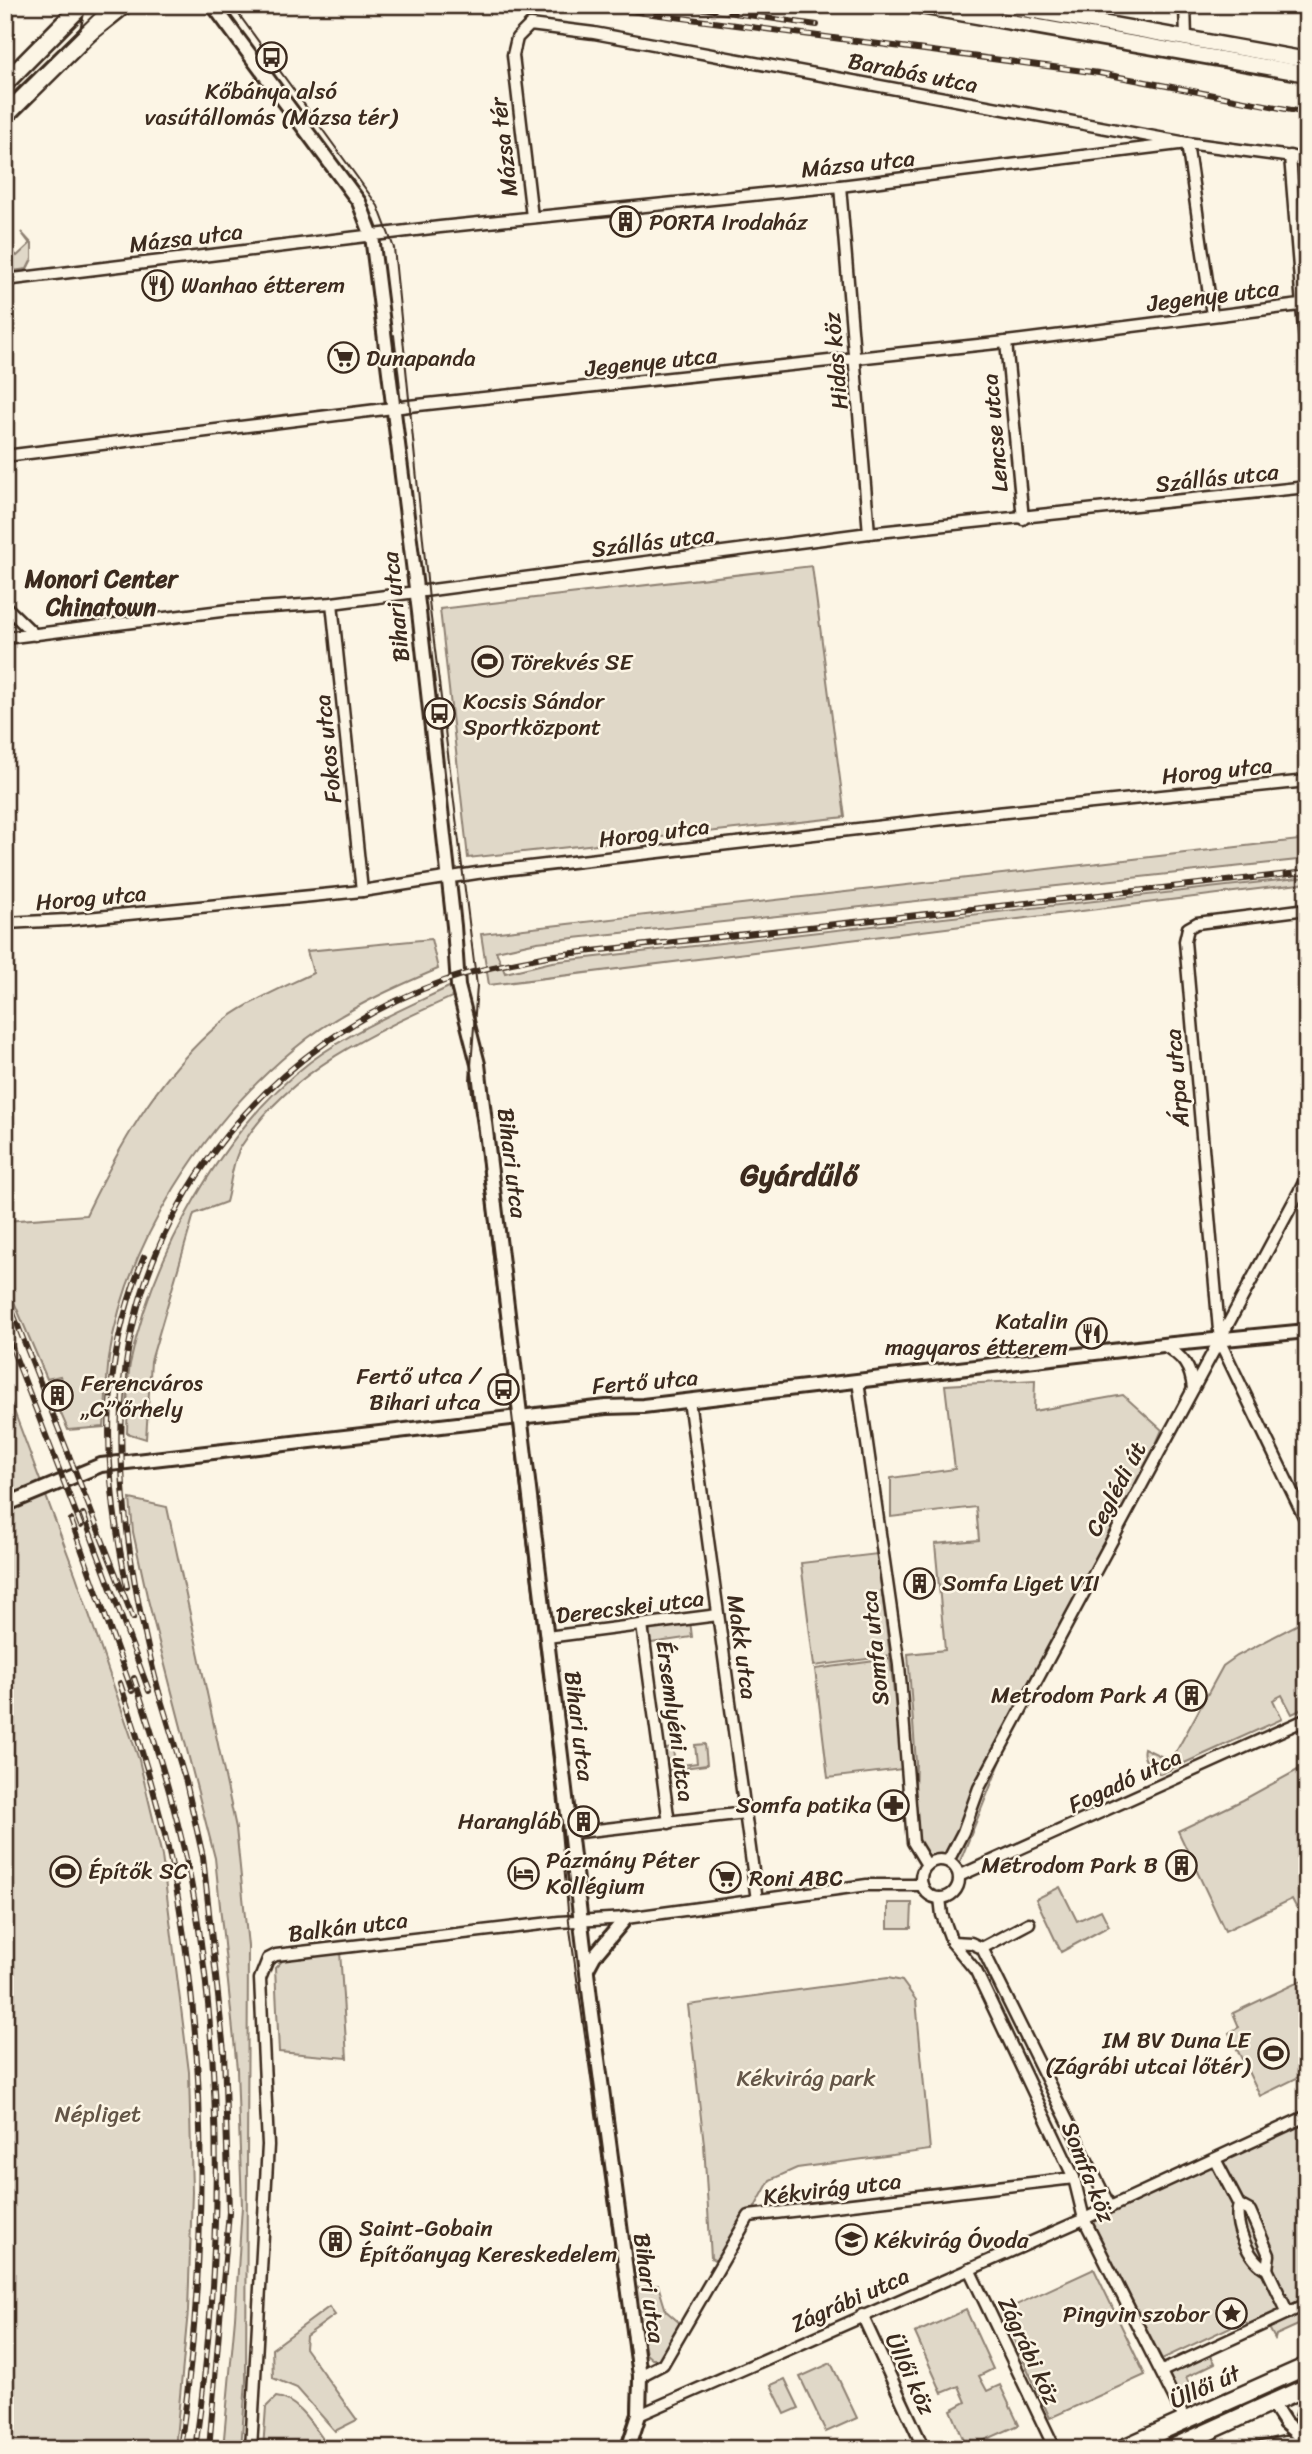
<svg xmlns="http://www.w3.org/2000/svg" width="1312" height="2454" viewBox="0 0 1312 2454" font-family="Sriracha,sans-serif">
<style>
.green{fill:#e0d8c8;stroke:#8e8173;stroke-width:2}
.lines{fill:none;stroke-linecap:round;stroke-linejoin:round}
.minor-casing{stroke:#3b2a1e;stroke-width:15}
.tertiary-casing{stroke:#3b2a1e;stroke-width:18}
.secondary-casing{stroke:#3b2a1e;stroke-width:19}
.primary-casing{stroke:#3b2a1e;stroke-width:21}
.minor{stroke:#fcf5e5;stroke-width:10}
.tertiary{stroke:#fcf5e5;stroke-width:12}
.secondary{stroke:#fcf5e5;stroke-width:14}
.primary{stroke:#fcf5e5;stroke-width:16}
.tram{stroke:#3b2a1e;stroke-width:2}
.rail-casing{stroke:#3b2a1e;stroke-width:6}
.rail{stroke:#fcf5e5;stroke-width:3.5;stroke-dasharray:10;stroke-linecap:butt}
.labels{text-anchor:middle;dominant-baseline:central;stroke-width:5;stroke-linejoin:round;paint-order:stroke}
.street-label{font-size:23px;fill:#3b2a1e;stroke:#fcf5e5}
.poi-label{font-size:23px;fill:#3b2a1e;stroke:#fcf5e5;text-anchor:start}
.park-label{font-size:23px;fill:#645648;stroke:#fcf5e5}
.neighbourhood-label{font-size:24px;font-weight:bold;fill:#3b2a1e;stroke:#fcf5e5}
.district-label{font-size:30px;font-weight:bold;fill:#3b2a1e;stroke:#fcf5e5}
</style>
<rect width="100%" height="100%" fill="#fcf5e5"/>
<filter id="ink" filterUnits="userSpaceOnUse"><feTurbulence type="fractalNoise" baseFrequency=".0143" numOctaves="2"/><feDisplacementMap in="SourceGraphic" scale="14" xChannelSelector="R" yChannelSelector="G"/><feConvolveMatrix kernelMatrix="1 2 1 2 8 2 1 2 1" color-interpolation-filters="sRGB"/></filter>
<g filter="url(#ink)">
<g class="green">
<path d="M21,232L32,244V259L27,269L5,272V248L7,246L17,256L30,244Z"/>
<path d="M812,566L845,817L468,858L440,609Z"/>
<path d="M1307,839V859L537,942L496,951L505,973L552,962L1307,877V883L489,985L481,934Z"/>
<path d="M431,939L438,969C388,990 335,1014 294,1049C205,1123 126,1242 109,1358C106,1381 106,1405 104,1427L68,1430L58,1407L68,1402L60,1376L47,1379L5,1281V1221L86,1215C118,1149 155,1082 210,1032C238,1006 278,990 313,973L307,951Z"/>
<path d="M451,986L454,996C376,1031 290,1069 242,1145C232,1160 231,1185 226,1202L194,1214L151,1361L146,1439L127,1433C128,1410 126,1386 130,1364C152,1257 222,1129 310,1062C353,1030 403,1009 451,986Z"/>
<path d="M1035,1380L1034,1411L1123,1395L1162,1430L1124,1518L1023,1706L959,1864L917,1852L913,1842L916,1763L908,1654L945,1650L935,1544L979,1540L976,1507L891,1517V1478L955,1469L945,1385Z"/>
<path d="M5,1387L76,1576L139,1760L162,1856L189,2072L192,2192L188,2311L175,2449H5Z"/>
<path d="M130,1499L167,1507L236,1828L248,1946L246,2381L241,2449H223L235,2318L242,2206L237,2069L215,1858L147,1596L133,1532Z"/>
<path d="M877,1554L890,1656L814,1666L801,1563Z"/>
<path d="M690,1621L692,1637L651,1643L648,1627Z"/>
<path d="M1302,1622L1307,1631V1707L1292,1714L1282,1695L1273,1700L1282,1719L1160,1774C1151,1767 1141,1760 1144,1748L1171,1761L1223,1666L1237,1656Z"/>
<path d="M890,1659L903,1769L828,1778L815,1669Z"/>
<path d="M705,1744L707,1765L668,1770L665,1749L673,1748L675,1766L697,1763L695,1745Z"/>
<path d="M1303,1767L1307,1771V1915L1302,1904L1296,1907L1292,1899L1225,1931L1178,1831L1243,1800Z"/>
<path d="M1060,1887L1077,1921L1101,1910L1109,1926L1061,1952L1036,1899Z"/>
<path d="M888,1903H912L911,1928H888Z"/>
<path d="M340,1951L347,2058L279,2052L275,1968L286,1957Z"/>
<path d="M888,1978L902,1981L916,2000L930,2150L797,2168L770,2180L723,2265L711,2258L704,2144L688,2005Z"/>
<path d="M1307,1978V2073L1260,2096L1229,2033L1239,2027L1233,2013Z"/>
<path d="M1307,2122V2297L1249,2324L1243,2321L1162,2359L1091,2219Z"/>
<path d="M1094,2269L1145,2375L1050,2418L1001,2312Z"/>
<path d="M658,2285L666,2311L681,2324L661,2359H652L646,2354L634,2288Z"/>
<path d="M329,2307L335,2315L306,2336L305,2348L357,2420L335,2431L297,2388L273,2378L272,2349Z"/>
<path d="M966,2310L993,2369L979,2376L987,2391L1000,2385L1019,2425L967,2448L951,2410L966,2402L959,2386L942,2393L915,2333Z"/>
<path d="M1307,2310V2321L1276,2335L1275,2339L1268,2326Z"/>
<path d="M1210,2354L1215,2363L1186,2377L1193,2393L1180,2400L1168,2374Z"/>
<path d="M831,2363L857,2418L826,2432L800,2377Z"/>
<path d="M785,2379L799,2408L785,2414L771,2385Z"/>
<path d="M276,2397C300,2399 316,2431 330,2449H263L266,2407Z"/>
</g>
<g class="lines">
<defs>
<g id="minor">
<path d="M1185,5L1186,38"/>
<path d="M1290,156L1307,368"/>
<path d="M840,186L869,533"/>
<path d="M532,217L513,55L517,38L530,25L594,33L1187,143L1307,159"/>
<path d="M5,280L440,227L840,186L1187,143L1212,315"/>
<path d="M1006,342L1023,519"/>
<path d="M5,456L409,406L1006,342L1300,305"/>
<path d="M332,603L362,891"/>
<path d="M5,606L35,635"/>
<path d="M5,638L229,610L332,603L869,533L1307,487"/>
<path d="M1307,909L1197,923L1188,928L1185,941L1220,1342L1307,1523"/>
<path d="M5,923L67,920L362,891L477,873L987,814L1307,781"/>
<path d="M1163,1345C1183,1356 1191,1367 1193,1389"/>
<path d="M858,1381L899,1665L913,1842L927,1865"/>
<path d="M689,1400L757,1900"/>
<path d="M642,1625L669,1823"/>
<path d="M547,1637L718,1615"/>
<path d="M571,1833L745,1813"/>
<circle cx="940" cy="1879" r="19"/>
<path d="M948,1861L963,1832L979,1788L1307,1177"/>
<path d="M959,1876L1307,1719"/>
<path d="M940,1898L942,1915L952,1942L976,1971L1074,2178L1084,2219L1185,2420"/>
<path d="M952,1942L971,1943L982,1948L1110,2207"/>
<path d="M982,1948L1029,1923"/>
<path d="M1215,2159L1239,2205L1250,2211L1269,2255L1267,2269C1248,2261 1233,2223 1239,2205"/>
<path d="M969,2269L1055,2449"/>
<path d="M1267,2269L1288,2313"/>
<path d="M862,2315L924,2449"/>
<path d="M1162,2371L1307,2304"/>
<path d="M640,2376L663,2364L749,2216L1074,2178"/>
<path d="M639,2415L1084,2219L1307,2116"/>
<path d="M251,2449L268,2145L260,1979L268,1959L276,1955L559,1922L626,1918L867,1885H922"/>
<path d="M1253,2449L1285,2442L1306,2443"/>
</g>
<g id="tertiary">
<path d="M213,5L359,202L372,236L419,612L454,926L458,986L478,1064L591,2006L640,2376L639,2415L628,2449"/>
<path d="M5,1505L101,1465L606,1407L643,1406L1163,1345L1307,1331"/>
<path d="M587,1969L594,1956L626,1918"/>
<path d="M1272,2403L1285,2423L1307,2442"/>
</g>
<g id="secondary">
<path d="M914,5L1307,74"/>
<path d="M1002,5L1307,60"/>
</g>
<g id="primary">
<path d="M89,33L95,5"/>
<path d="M5,83L82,5"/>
<path d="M5,116L89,33L124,5"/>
<path d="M1307,2407L1304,2419L1307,2436"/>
<path d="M1121,2449L1307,2366"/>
<path d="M1170,2449L1307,2387"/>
</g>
</defs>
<use href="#minor" class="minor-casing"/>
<use href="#tertiary" class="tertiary-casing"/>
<use href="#secondary" class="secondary-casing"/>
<use href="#primary" class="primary-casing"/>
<use href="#minor" class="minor"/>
<use href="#tertiary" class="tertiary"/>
<use href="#secondary" class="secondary"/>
<use href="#primary" class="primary"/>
<g class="tram">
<path d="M232,5L378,206L394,248L430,610L477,986L470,1080L480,1145L560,1819L569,1922L633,2377L631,2413L619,2449"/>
<path d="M5,101L104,5"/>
<path d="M394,335L400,387"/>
</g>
<defs>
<g id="rail">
<path d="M584,5L1099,73L1307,113"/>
<path d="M677,5L817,25"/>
<path d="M5,1293L133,1618"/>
<path d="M5,1330L81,1526"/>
<path d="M83,1514L149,1691"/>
<path d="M71,1520L132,1691"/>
<path d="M127,1587C103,1470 98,1369 144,1257"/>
<path d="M134,1678C159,1754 183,1831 196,1909C224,2085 221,2272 195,2449"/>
<path d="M120,1683C143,1754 166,1825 178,1898C209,2079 206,2268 180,2449"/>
<path d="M158,1690L186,1782L203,1857L224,2051L229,2212L209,2449"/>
<path d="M161,1700C134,1600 114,1484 124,1381C142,1199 273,1041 444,981C477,969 513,963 547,956L1307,872"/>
</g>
</defs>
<use href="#rail" class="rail-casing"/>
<use href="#rail" class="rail"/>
</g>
</g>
<defs>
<symbol id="bus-ring" viewBox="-11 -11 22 22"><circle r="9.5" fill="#fcf5e5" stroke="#3b2a1e" stroke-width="1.5"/><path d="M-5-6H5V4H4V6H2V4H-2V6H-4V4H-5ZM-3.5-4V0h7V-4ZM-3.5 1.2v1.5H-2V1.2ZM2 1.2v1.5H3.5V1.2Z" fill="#3b2a1e"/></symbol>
<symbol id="building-ring" viewBox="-11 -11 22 22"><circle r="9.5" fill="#fcf5e5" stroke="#3b2a1e" stroke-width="1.5"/><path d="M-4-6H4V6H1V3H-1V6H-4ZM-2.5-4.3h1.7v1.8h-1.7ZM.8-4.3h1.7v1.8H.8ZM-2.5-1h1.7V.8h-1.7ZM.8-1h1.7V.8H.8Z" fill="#3b2a1e"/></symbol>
<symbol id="restaurant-ring" viewBox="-11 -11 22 22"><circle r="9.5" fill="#fcf5e5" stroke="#3b2a1e" stroke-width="1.5"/><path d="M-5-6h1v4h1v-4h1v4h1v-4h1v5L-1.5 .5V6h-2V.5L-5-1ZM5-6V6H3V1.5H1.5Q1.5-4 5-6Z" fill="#3b2a1e"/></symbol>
<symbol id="supermarket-ring" viewBox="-11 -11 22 22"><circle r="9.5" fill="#fcf5e5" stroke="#3b2a1e" stroke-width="1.5"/><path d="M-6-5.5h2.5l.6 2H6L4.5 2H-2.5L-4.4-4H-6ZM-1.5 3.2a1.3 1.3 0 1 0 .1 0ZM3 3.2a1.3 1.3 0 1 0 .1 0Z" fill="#3b2a1e"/></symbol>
<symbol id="stadium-ring" viewBox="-11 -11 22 22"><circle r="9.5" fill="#fcf5e5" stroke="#3b2a1e" stroke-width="1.5"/><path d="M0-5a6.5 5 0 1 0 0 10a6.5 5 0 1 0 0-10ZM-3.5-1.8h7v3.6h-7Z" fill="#3b2a1e"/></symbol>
<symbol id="pharmacy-ring" viewBox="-11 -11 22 22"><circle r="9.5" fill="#fcf5e5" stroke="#3b2a1e" stroke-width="1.5"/><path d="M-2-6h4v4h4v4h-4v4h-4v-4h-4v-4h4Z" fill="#3b2a1e"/></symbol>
<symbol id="hotel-ring" viewBox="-11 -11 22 22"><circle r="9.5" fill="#fcf5e5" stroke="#3b2a1e" stroke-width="1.5"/><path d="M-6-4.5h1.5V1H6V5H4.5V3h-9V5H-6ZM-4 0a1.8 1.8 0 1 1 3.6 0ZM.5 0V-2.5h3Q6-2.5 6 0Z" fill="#3b2a1e"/></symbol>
<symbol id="school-ring" viewBox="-11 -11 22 22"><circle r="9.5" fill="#fcf5e5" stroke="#3b2a1e" stroke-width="1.5"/><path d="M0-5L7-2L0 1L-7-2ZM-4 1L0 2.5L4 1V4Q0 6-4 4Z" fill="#3b2a1e"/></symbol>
<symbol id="sight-ring" viewBox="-11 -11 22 22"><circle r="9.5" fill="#fcf5e5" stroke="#3b2a1e" stroke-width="1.5"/><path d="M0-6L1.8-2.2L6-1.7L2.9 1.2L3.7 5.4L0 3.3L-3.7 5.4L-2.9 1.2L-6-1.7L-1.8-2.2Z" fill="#3b2a1e"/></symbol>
</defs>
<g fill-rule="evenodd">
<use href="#bus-ring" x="254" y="40" width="35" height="35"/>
<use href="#building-ring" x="608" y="204" width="35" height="35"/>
<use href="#restaurant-ring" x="140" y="268" width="35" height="35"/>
<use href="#supermarket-ring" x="326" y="340" width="35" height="35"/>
<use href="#stadium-ring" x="470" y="644" width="35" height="35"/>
<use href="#bus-ring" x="422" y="696" width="35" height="35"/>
<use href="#restaurant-ring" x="1074" y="1316" width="35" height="35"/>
<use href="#bus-ring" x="486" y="1372" width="35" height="35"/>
<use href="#building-ring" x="40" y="1378" width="35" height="35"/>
<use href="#building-ring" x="902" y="1566" width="35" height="35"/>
<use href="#building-ring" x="1174" y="1678" width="35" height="35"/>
<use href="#pharmacy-ring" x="876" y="1788" width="35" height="35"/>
<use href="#building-ring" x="566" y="1804" width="35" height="35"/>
<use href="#building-ring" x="1164" y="1848" width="35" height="35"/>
<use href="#stadium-ring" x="48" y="1854" width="35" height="35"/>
<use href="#hotel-ring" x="506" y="1856" width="35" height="35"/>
<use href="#supermarket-ring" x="708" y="1860" width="35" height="35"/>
<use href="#stadium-ring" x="1256" y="2036" width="35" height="35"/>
<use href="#school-ring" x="834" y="2222" width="35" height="35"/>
<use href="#building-ring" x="318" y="2224" width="35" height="35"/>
<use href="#sight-ring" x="1214" y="2296" width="35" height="35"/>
</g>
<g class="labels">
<g class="street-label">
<text transform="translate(913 73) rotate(11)">Barabás utca</text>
<text transform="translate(504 147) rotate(-97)">Mázsa tér</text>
<text transform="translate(858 164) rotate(-6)">Mázsa utca</text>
<text transform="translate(186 238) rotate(-7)">Mázsa utca</text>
<text transform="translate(1213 296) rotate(-7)">Jegenye utca</text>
<text transform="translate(836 361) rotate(-95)">Hidas köz</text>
<text transform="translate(651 362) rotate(-6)">Jegenye utca</text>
<text transform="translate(995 433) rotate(-95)">Lencse utca</text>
<text transform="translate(1217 478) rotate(-6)">Szállás utca</text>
<text transform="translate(653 542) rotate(-7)">Szállás utca</text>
<text transform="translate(396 607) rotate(-96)">Bihari utca</text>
<text transform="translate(328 749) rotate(-96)">Fokos utca</text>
<text transform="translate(1217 771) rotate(-6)">Horog utca</text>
<text transform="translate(654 833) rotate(-7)">Horog utca</text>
<text transform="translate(91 898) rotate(-5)">Horog utca</text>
<text transform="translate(1177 1078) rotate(-95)">Árpa utca</text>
<text transform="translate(512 1163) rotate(83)">Bihari utca</text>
<text transform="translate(645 1382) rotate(-5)">Fertő utca</text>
<text transform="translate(1116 1489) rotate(-62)">Ceglédi út</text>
<text transform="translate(630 1607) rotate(-7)">Derecskei utca</text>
<text transform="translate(742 1647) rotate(82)">Makk utca</text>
<text transform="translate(875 1648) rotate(-96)">Somfa utca</text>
<text transform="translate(675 1721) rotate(82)">Érsemlyéni utca</text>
<text transform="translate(579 1726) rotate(83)">Bihari utca</text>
<text transform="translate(1125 1781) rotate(-25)">Fogadó utca</text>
<text transform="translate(348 1927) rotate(-7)">Balkán utca</text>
<text transform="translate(1088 2172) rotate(68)">Somfa köz</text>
<text transform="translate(832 2189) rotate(-7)">Kékvirág utca</text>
<text transform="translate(649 2288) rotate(82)">Bihari utca</text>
<text transform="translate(850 2300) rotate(-24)">Zágrábi utca</text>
<text transform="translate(1029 2351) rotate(65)">Zágrábi köz</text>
<text transform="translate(910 2374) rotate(65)">Üllői köz</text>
<text transform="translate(1205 2387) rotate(-24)">Üllői út</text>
</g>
<g class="poi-label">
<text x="271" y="91" text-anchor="middle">Kőbánya alsó<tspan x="271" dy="26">vasútállomás (Mázsa tér)</tspan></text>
<text x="649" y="222">PORTA Irodaház</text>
<text x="181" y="285">Wanhao étterem</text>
<text x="366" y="358">Dunapanda</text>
<text x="510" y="662">Törekvés SE</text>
<text x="463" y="701">Kocsis Sándor<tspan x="463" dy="26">Sportközpont</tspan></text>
<text x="1068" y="1321" text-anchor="end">Katalin<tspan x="1068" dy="26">magyaros étterem</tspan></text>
<text x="480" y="1376" text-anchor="end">Fertő utca /<tspan x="480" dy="26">Bihari utca</tspan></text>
<text x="81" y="1383">Ferencváros<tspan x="81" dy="26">„C” őrhely</tspan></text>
<text x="942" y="1583">Somfa Liget VII</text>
<text x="1168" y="1695" text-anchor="end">Metrodom Park A</text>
<text x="871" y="1805" text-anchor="end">Somfa patika</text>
<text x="561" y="1821" text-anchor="end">Harangláb</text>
<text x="546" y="1860">Pázmány Péter<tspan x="546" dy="26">Kollégium</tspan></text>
<text x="1158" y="1865" text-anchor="end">Metrodom Park B</text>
<text x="88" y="1871">Építők SC</text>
<text x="749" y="1878">Roni ABC</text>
<text x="1250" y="2040" text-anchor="end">IM BV Duna LE<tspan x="1250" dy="26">(Zágrábi utcai lőtér)</tspan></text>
<text x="359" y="2228">Saint-Gobain<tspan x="359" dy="26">Építőanyag Kereskedelem</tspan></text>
<text x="874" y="2240">Kékvirág Óvoda</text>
<text x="1209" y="2314" text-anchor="end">Pingvin szobor</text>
</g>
<g class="park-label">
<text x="806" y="2078">Kékvirág park</text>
<text x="98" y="2114">Népliget</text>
</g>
<g class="neighbourhood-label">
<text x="101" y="579">Monori Center<tspan x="101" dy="28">Chinatown</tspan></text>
</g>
<g class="district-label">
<text x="799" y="1175">Gyárdűlő</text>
</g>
</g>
<rect width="1312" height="2454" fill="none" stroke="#fcf5e5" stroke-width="28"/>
<rect x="14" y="14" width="1284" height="2426" fill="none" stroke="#3b2a1e" stroke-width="2.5" filter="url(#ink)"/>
</svg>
